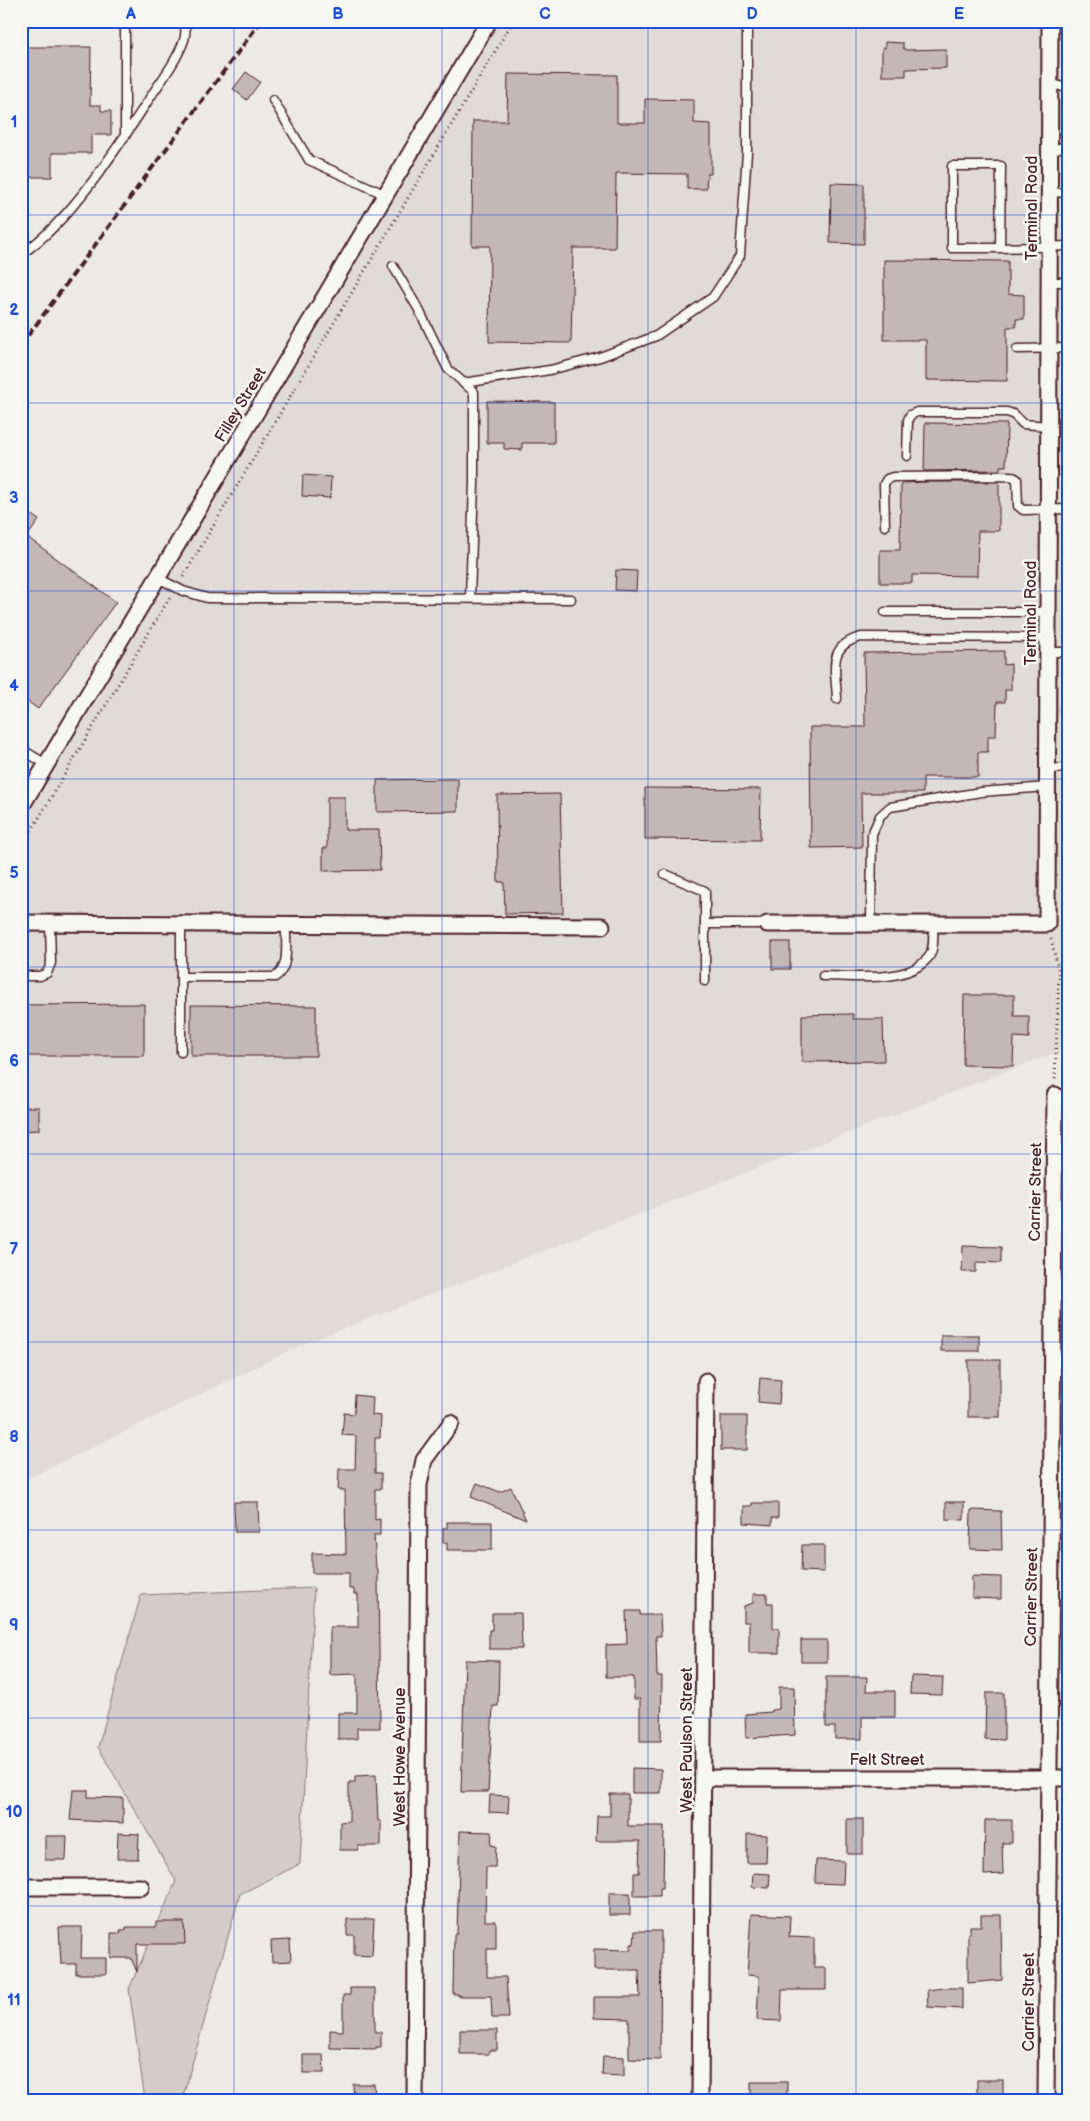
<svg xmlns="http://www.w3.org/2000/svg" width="1090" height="2121" viewBox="0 0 1090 2121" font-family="'Balsamiq Sans',sans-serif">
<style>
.built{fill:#e0dad8}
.green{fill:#d4cbca;stroke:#8f757a}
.building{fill:#c4b7b7;stroke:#4a1f2b}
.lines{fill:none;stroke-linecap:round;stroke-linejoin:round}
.lane-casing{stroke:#4a1f2b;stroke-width:11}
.street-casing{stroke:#4a1f2b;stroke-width:19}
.path{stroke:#4a1f2b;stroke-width:3;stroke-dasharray:1 4;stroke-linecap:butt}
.lane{stroke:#f6f6f2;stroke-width:8}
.street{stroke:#f6f6f2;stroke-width:15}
.rail{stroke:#4a1f2b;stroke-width:4;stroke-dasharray:8 4;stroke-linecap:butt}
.grid{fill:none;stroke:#1d4ed8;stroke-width:1;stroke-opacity:0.55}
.labels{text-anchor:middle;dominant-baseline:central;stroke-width:5;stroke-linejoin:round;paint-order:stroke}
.street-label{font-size:16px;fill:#4a1f2b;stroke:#f6f6f2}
.neatline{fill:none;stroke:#1d4ed8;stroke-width:2}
.grid-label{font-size:16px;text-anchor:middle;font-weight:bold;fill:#1d4ed8}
</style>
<rect width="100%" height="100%" fill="#ece9e6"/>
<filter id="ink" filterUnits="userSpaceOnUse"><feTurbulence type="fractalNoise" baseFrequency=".02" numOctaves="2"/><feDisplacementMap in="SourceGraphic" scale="10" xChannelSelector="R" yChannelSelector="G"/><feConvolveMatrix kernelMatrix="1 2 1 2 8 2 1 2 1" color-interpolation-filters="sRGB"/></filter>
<g filter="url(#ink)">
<path class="built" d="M489,21H1069V1047L301,1345L21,1482V807Z"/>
<path class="green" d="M314,1588L300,1864L240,1894L182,2100H145L129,1989L176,1881L98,1747L141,1595Z"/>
<g class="building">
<path d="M885,42L903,43V48L906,50L946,49V68L906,69V76H882V48H885Z"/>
<path d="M21,47H91L90,105H101V111H111V135H91V153H52V177H21Z"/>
<path d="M246,72L260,82L247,100L233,89Z"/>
<path d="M508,74L617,75V123H645V99L694,100V123L711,124V174H707L706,189H687V174L616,173L615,248H573L571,343L489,342L490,246H472L473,121H507Z"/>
<path d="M831,183L864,184V244L830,243Z"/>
<path d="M884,260L1008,261V294L1024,295V319H1016V327H1007V381L926,380V340H884Z"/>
<path d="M487,401L554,402V443H522V450L504,449V443H487Z"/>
<path d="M925,423L1007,424L1006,466H1000V470L924,471Z"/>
<path d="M303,475L331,477L330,498L302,496Z"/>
<path d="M924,482H999V531H978L977,576L912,575V583H880V550H900L901,483Z"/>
<path d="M21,508L39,520L27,537L116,602L38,709L21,697Z"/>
<path d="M616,570L637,571L636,591L615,590Z"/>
<path d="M1004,651V665L1011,664V690H1005V702H997L996,736H988V752H978V777H923V793H861L862,847L811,848L810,727H865L864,653Z"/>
<path d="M458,779V811L377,812V780Z"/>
<path d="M645,788L761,789L760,840L645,839Z"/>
<path d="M560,794L563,913L505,914L504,882H498L497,795Z"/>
<path d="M327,797H345V830H379L380,870L323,871V848H327Z"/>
<rect x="772" y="942" width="18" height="27"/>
<path d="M964,995H1014V1016H1029V1038L1014,1037L1013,1066L963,1065Z"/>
<path d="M144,1004V1056H21V1005Z"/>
<path d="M191,1005L316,1006V1056H191Z"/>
<path d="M853,1014V1019H883L884,1061L802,1062V1015Z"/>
<path d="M21,1107H39V1130L21,1131Z"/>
<path d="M963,1246L1001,1247V1263L976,1262V1272H962Z"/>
<rect x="941" y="1335" width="38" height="16"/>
<rect x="968" y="1360" width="32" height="57"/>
<path d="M760,1378L781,1380L779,1404L758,1402Z"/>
<path d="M355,1395L373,1397L372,1415L381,1416L380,1438H375V1473H381V1489H375V1520L380,1519V1535H374L376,1569H378V1577L380,1728H357V1739H338V1713H357V1674L330,1675V1627H358V1594H354V1589H349V1573H312V1553L346,1554L345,1490H338L339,1469H355L356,1436L342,1435L344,1413L354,1414Z"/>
<rect x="721" y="1416" width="26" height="34"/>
<path d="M477,1483L500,1492L511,1487L526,1520L471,1497Z"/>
<path d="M234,1502H258L259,1532H235Z"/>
<path d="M946,1502H964V1520L946,1519Z"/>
<path d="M752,1503H778V1518H772V1525L744,1523V1506H752Z"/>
<path d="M971,1510L1001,1511L1002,1550L970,1549Z"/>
<path d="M447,1522H492V1550H447V1543H443V1528H447Z"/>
<path d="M802,1545H824V1572L801,1571Z"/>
<path d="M972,1576L1001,1577V1599L972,1598Z"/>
<path d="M753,1594H767V1603H773V1628H779V1653H749V1622H744V1606L753,1603Z"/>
<path d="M626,1611H640V1615H660L661,1636H656L657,1676H662L661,1741H640V1699H634V1677H606V1645L627,1644Z"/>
<path d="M492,1613H521L522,1649H489V1630H492Z"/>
<rect x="801" y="1640" width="26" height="22"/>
<path d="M465,1660L499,1661L498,1706H493L488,1792H461Z"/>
<path d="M911,1676L943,1677L942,1695L910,1694Z"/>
<path d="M826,1677H867L866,1691H895V1717H862V1739H835V1727H826Z"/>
<path d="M779,1687H794L795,1735L746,1738L745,1714L772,1712V1710L779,1709Z"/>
<path d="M986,1693H1004V1740L985,1739Z"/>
<path d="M632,1768L661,1769V1793H632Z"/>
<path d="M376,1775L378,1821H381V1846H358V1850H340V1822L349,1821V1782H355V1776Z"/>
<path d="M73,1790H88V1797L123,1798V1823L70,1820Z"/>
<path d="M610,1794H628V1826H664L663,1888H660V1896H634V1873H639L640,1841H596L597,1816H610Z"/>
<path d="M490,1795L509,1796L508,1813L489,1812Z"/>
<rect x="847" y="1819" width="16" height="35"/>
<path d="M985,1820H1012V1843H1002L1003,1874L984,1875Z"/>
<path d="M460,1831L492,1832L491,1845L496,1846L495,1867H486L485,1921H496V1949H487V1977H506L509,2018H492L491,1996H458V1994H453L454,1934H457Z"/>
<path d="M118,1833L139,1834L138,1859H117Z"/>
<path d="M747,1834L767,1835L766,1863H747Z"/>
<path d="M45,1836H67L66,1860H45Z"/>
<path d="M816,1860L844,1861L843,1884L815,1883Z"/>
<path d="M753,1873L770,1874L769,1888L752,1887Z"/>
<rect x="609" y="1893" width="21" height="22"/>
<path d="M751,1914L790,1916L789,1937L814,1938V1968H826V1990H782L781,2021L757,2020L759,1976L747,1975Z"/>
<path d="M981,1915H1001L1002,1980L968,1983V1933H970V1926H981Z"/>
<path d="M347,1919H374L372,1956L354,1955V1935H347Z"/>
<path d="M156,1922H184L185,1944H137V1972L131,1958H111V1933H121L120,1930H126V1927H156Z"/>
<path d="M59,1927H82L81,1958H106V1974H76V1964H61Z"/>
<path d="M635,1931H661L660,2060L629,2059V2019L594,2018V1997H640L639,1970H594V1949L631,1950V1944H634Z"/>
<path d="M290,1940L291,1961L272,1962L271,1941Z"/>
<path d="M350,1988H375V2032H381V2047H376V2049L330,2048V2030L343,2031V1995H350Z"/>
<path d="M944,1988H962V2009L928,2007L927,1990Z"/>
<path d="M460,2030H497V2050H489V2054H460Z"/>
<path d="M303,2055H323L324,2073H303Z"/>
<path d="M603,2056L624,2057V2076L602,2075Z"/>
<rect x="977" y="2080" width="26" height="20"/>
<rect x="751" y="2082" width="36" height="18"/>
<path d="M353,2084H374L375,2100H354Z"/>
</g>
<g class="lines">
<defs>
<g id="lane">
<path d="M125,21V136"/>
<path d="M1050,83L1069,89"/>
<path d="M273,100L309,160L386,195"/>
<path d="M1050,152L1069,144"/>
<path d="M1049,192L1069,193"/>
<path d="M1000,248H952V166H1001L1000,248L1069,246"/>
<path d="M21,254C69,224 122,141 153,93C164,77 178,58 184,40C186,35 185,27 186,21"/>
<path d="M393,266L419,310L448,369L474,392V484L470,598"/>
<path d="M1049,282H1069"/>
<path d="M1017,349L1069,348"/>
<path d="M463,383L550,370L600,357L656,336L713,297L740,256L747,152V21"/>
<path d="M907,456L908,420L910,415L917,412H1007L1013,414L1023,424L1049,426"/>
<path d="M885,526L884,484L887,479L893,477L1011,476L1017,479L1018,506L1023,510L1069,509"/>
<path d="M158,578L183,591L207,598L571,599"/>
<path d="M885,612H1048"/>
<path d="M1048,652H1069"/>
<path d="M837,699C836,670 826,646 861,637L1048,638"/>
<path d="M21,749L46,764"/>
<path d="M1048,769L1069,768"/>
<path d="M665,874L705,891V981"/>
<path d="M181,924V1052"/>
<path d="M705,924H767"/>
<path d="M871,924L872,834L880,816L890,807L981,792L1048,787"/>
<path d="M21,976H40L47,973L51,963L50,923"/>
<path d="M823,976C854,976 906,984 928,958C935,950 933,934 933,924"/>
<path d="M181,977H275C291,967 285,941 286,924"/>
</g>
<g id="street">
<path d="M21,807L489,21"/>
<path d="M21,923L602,926"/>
<path d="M767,924H1047L1050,21"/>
<path d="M704,1778H1069"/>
<path d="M21,1887H141"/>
<path d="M415,2100L419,1485L424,1460L451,1423"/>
<path d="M700,2100L706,1381"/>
<path d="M1046,2100L1055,1095"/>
</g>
</defs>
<use href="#lane" class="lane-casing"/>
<use href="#street" class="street-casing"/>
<g class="path">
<path d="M308,21L470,22"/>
<path d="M183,577L513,21"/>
<path d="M21,848L170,597"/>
<path d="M1051,939L1059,972L1055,1080"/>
</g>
<use href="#lane" class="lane"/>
<use href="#street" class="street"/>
<path class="rail" d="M21,345L261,21"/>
</g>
</g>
<path class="grid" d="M234,21V2100M442,21V2100M648,21V2100M856,21V2100M21,215H1069M21,403H1069M21,591H1069M21,779H1069M21,967H1069M21,1154H1069M21,1342H1069M21,1530H1069M21,1718H1069M21,1906H1069"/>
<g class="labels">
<g class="street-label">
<text transform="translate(1032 208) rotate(-90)">Terminal Road</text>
<text transform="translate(241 405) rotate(-59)">Filley Street</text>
<text transform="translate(1031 613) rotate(-90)">Terminal Road</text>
<text transform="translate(1036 1192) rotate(-89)">Carrier Street</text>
<text transform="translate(1032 1597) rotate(-89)">Carrier Street</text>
<text transform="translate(687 1740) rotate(-90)">West Paulson Street</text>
<text transform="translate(400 1757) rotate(-90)">West Howe Avenue</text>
<text x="887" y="1760">Felt Street</text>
<text transform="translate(1029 2002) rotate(-90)">Carrier Street</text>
</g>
</g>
<rect width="1090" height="2121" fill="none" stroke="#f6f6f2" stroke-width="55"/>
<rect x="28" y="28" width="1034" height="2066" class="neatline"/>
<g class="grid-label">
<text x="131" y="19">A</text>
<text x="338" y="19">B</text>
<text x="545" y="19">C</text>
<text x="752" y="19">D</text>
<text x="959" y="19">E</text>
<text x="14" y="127">1</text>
<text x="14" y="315">2</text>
<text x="14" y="503">3</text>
<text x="14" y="691">4</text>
<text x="14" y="878">5</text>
<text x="14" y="1066">6</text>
<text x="14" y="1254">7</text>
<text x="14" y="1442">8</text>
<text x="14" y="1630">9</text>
<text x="14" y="1817">10</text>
<text x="14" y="2005">11</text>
</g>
</svg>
